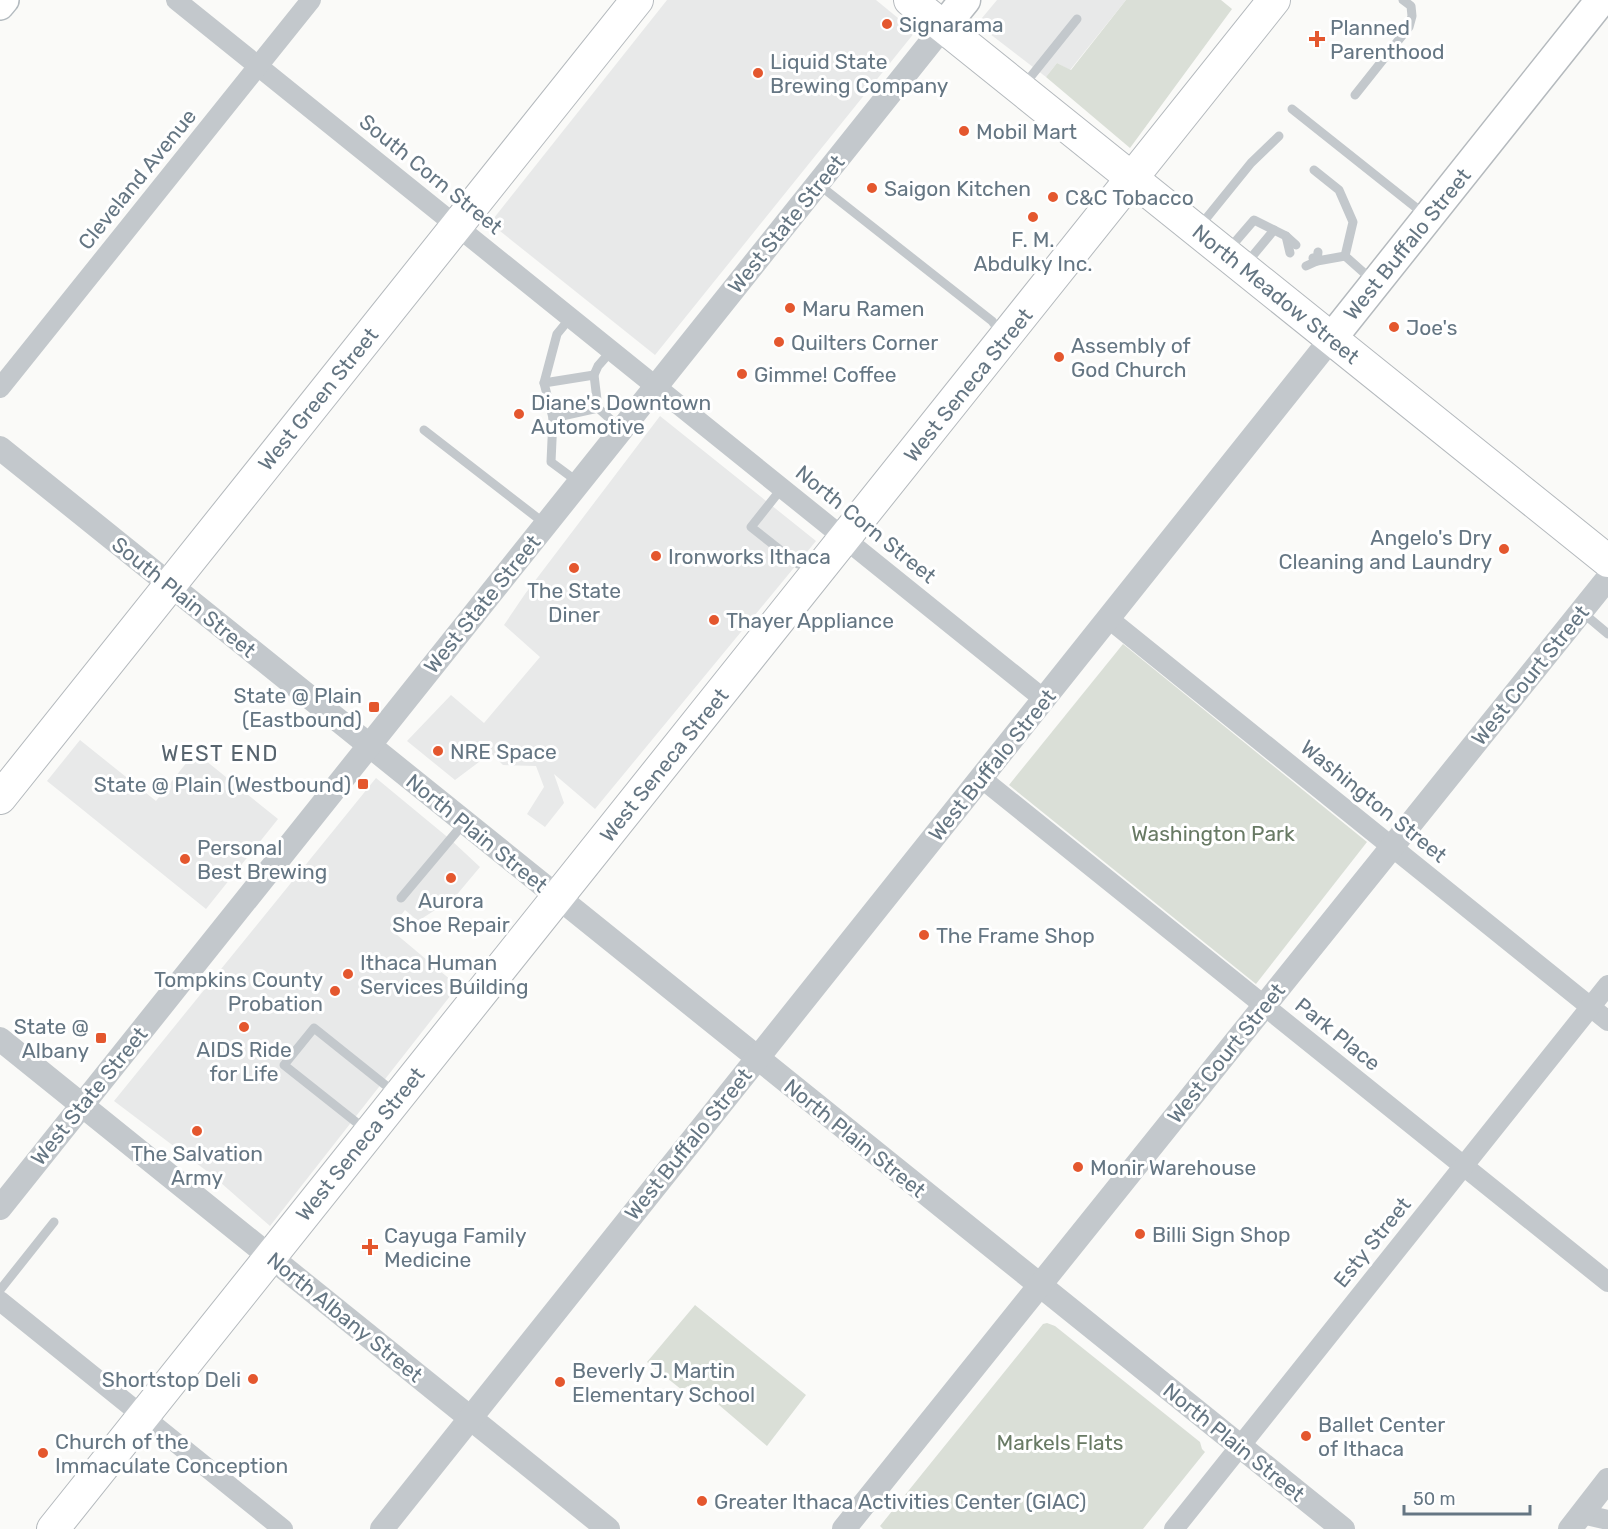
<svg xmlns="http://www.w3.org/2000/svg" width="1608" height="1529" viewBox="0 0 1608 1529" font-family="Rubik,sans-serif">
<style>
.built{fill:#e8e9e9}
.green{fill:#dadfd7}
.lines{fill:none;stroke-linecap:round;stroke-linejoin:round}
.secondary-casing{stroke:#b3babf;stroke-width:30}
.primary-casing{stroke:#b5babe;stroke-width:33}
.trunk-casing{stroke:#b4b9bd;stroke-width:34}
.service{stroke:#c3c8cc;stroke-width:9}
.minor{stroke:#c3c8cc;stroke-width:20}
.tertiary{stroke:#c3c8cc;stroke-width:24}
.secondary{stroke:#fff;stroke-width:27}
.primary{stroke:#fff;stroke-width:30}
.trunk{stroke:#fff;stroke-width:32}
.poi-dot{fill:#e4572e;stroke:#fff;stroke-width:2}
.labels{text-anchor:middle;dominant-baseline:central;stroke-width:6;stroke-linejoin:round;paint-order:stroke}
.poi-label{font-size:21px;fill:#657683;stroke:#fff;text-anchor:start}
.street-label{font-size:21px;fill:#657683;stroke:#fff}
.park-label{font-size:21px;fill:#687a64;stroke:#fff}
.neighbourhood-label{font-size:22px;letter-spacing:1.5px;fill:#57646e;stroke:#fff}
</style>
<rect width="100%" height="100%" fill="#fafaf8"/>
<g class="built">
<path d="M667,0H876L915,32L655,355L490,223Z"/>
<path d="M997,0H1126L1070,70L1057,63L1046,77L977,24Z"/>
<path d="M660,416L816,541L595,809L554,774L564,803L545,827L527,814L544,787L536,766L503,765L491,753L455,780L407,741L451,695L484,723L540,657L504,625L525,594Z"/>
<path d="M80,740L156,801L195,752L278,819L206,909L47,781Z"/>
<path d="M376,778L451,840L480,867L454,898L418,921L405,910L390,929L458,986L270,1226L212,1175L114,1101Z"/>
</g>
<g class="green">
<path d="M1126,0H1221L1232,9L1130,148L1046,77L1057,63L1071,70Z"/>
<path d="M1123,644L1367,842L1256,984L1009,785Z"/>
<path d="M695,1305L806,1395L767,1446L698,1387L692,1390L688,1386L682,1390L647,1362Z"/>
<path d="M1047,1323L1055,1326L1200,1442L1202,1449L1205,1452L1143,1529H883L880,1526L1043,1324Z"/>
</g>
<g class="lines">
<defs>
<path id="secondary" d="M0,6L5,0"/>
<g id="primary">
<path d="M943,27L965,0"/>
<path d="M1331,339L1601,0"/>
</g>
<g id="trunk">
<path d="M910,0L1608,561"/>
<path d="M0,798L637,0"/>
<path d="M53,1529L1274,0"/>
</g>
</defs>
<use href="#secondary" class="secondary-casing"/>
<use href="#primary" class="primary-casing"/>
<use href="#trunk" class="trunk-casing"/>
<g class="service">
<path d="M1024,85L1077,19"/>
<path d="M1355,95L1409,27L1412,16L1411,6L1403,0"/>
<path d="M1292,109L1424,214"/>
<path d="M1314,170L1339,190L1353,222L1345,256L1372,280"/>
<path d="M818,184L992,321L1002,334"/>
<path d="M1200,226L1251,163L1279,136"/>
<path d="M1286,236L1290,253"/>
<path d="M1229,249L1254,220L1286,236L1296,245"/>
<path d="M1313,258L1317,261L1345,256"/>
<path d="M1245,265L1274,230"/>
<path d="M1306,266L1317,261L1318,252"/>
<path d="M612,350L598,366L594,375L598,408L620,428"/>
<path d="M544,383L594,375"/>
<path d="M553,418L544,383L557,334L571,317"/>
<path d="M424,430L544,523"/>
<path d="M578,482L551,462L553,418L598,408"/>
<path d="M782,488L751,527L798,564"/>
<path d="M1583,613L1608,634"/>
<path d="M401,898L464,823"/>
<path d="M366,1130L284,1065L314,1028L394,1092"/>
<path d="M0,1290L54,1222"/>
</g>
<g class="minor">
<path d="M176,0L1045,700"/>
<path d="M0,388L311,0"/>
<path d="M1109,619L1608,1021"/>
<path d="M981,778L1608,1282"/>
<path d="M0,1301L283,1529"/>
<path d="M1582,1514L1608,1520"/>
<path d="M1174,1529L1608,985"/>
</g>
<g class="tertiary">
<path d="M0,448L1343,1529"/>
<path d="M0,1039L608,1529"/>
<path d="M0,1208L943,27"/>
<path d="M382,1529L1331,339"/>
<path d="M844,1529L1608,578"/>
<path d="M1570,1529L1608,1480"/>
</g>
<use href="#secondary" class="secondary"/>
<use href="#primary" class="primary"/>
<use href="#trunk" class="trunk"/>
</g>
<g class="poi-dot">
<circle cx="887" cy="24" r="6"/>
<path d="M1314 30h6v6h6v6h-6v6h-6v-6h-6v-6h6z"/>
<circle cx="758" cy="73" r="6"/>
<circle cx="964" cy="131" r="6"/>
<circle cx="872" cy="188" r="6"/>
<circle cx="1053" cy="197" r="6"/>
<circle cx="1033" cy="217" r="6"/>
<circle cx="790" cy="308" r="6"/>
<circle cx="1394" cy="327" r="6"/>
<circle cx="779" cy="342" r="6"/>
<circle cx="1059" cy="357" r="6"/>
<circle cx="742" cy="374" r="6"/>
<circle cx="519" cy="414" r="6"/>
<circle cx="1504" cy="549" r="6"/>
<circle cx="656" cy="556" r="6"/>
<circle cx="574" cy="568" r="6"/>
<circle cx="714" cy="620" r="6"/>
<rect x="368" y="701" width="12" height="12" rx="3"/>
<circle cx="438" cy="751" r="6"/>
<rect x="357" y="778" width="12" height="12" rx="3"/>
<circle cx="185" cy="859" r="6"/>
<circle cx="451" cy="878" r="6"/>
<circle cx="924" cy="935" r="6"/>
<circle cx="348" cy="974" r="6"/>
<circle cx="335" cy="991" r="6"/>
<circle cx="244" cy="1027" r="6"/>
<rect x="95" y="1032" width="12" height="12" rx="3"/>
<circle cx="197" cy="1131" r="6"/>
<circle cx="1078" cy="1167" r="6"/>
<circle cx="1140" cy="1234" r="6"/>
<path d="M367 1238h6v6h6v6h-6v6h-6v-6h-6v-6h6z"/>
<circle cx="253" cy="1379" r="6"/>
<circle cx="560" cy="1382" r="6"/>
<circle cx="1306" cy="1436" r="6"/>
<circle cx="43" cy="1453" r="6"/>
<circle cx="702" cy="1501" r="6"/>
</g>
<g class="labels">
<g class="poi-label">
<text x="899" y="24">Signarama</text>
<text x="1330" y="27">Planned<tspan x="1330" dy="24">Parenthood</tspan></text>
<text x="770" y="61">Liquid State<tspan x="770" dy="24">Brewing Company</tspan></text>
<text x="976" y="131">Mobil Mart</text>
<text x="884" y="188">Saigon Kitchen</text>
<text x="1065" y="197">C&amp;C Tobacco</text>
<text x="1033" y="239" text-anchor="middle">F. M.<tspan x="1033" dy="24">Abdulky Inc.</tspan></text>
<text x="802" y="308">Maru Ramen</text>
<text x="1406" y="327">Joe's</text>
<text x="791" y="342">Quilters Corner</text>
<text x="1071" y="345">Assembly of<tspan x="1071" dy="24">God Church</tspan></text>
<text x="754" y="374">Gimme! Coffee</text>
<text x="531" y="402">Diane's Downtown<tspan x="531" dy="24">Automotive</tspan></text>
<text x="1492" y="537" text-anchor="end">Angelo's Dry<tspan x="1492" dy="24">Cleaning and Laundry</tspan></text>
<text x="668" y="556">Ironworks Ithaca</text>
<text x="574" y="590" text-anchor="middle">The State<tspan x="574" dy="24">Diner</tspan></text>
<text x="726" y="620">Thayer Appliance</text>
<text x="362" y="695" text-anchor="end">State @ Plain<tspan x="362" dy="24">(Eastbound)</tspan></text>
<text x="450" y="751">NRE Space</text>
<text x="351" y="784" text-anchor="end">State @ Plain (Westbound)</text>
<text x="197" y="847">Personal<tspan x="197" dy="24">Best Brewing</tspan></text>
<text x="451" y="900" text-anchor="middle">Aurora<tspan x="451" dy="24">Shoe Repair</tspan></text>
<text x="936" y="935">The Frame Shop</text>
<text x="360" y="962">Ithaca Human<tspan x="360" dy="24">Services Building</tspan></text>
<text x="323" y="979" text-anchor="end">Tompkins County<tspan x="323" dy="24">Probation</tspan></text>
<text x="89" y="1026" text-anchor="end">State @<tspan x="89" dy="24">Albany</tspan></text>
<text x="244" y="1049" text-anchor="middle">AIDS Ride<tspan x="244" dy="24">for Life</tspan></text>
<text x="197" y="1153" text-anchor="middle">The Salvation<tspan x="197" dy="24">Army</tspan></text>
<text x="1090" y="1167">Monir Warehouse</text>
<text x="1152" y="1234">Billi Sign Shop</text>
<text x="384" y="1235">Cayuga Family<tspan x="384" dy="24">Medicine</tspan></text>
<text x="572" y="1370">Beverly J. Martin<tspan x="572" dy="24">Elementary School</tspan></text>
<text x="241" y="1379" text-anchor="end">Shortstop Deli</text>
<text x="1318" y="1424">Ballet Center<tspan x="1318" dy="24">of Ithaca</tspan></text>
<text x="55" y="1441">Church of the<tspan x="55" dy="24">Immaculate Conception</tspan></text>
<text x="714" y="1501">Greater Ithaca Activities Center (GIAC)</text>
</g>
<g class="street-label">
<text transform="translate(431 174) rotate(39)">South Corn Street</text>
<text transform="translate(137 179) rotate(-51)">Cleveland Avenue</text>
<text transform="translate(786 224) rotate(-51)">West State Street</text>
<text transform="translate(1407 244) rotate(-51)">West Buffalo Street</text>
<text transform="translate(1276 294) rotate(39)">North Meadow Street</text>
<text transform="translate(968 385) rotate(-51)">West Seneca Street</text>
<text transform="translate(318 399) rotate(-51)">West Green Street</text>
<text transform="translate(866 524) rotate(39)">North Corn Street</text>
<text transform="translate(184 597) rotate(39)">South Plain Street</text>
<text transform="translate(482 604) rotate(-51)">West State Street</text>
<text transform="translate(1530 675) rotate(-51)">West Court Street</text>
<text transform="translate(664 765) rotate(-51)">West Seneca Street</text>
<text transform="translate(992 765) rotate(-51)">West Buffalo Street</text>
<text transform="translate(1374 801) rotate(39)">Washington Street</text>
<text transform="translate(477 833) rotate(39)">North Plain Street</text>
<text transform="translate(1338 1034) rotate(39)">Park Place</text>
<text transform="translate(1226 1053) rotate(-51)">West Court Street</text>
<text transform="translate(89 1096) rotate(-51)">West State Street</text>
<text transform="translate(855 1138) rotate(39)">North Plain Street</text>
<text transform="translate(360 1144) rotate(-51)">West Seneca Street</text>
<text transform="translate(688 1144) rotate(-51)">West Buffalo Street</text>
<text transform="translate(1372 1242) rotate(-51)">Esty Street</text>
<text transform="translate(345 1317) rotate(39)">North Albany Street</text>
<text transform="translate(1234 1442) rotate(39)">North Plain Street</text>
</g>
<g class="park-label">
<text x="1213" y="833">Washington Park</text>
<text x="1060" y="1442">Markels Flats</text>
</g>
<g class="neighbourhood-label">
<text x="220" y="753">WEST END</text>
</g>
</g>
<path d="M1404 1505v9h126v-9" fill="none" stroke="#657683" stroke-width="3"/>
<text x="1413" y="1505" font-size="18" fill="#657683" stroke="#ffffff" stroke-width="4.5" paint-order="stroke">50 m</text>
</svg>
